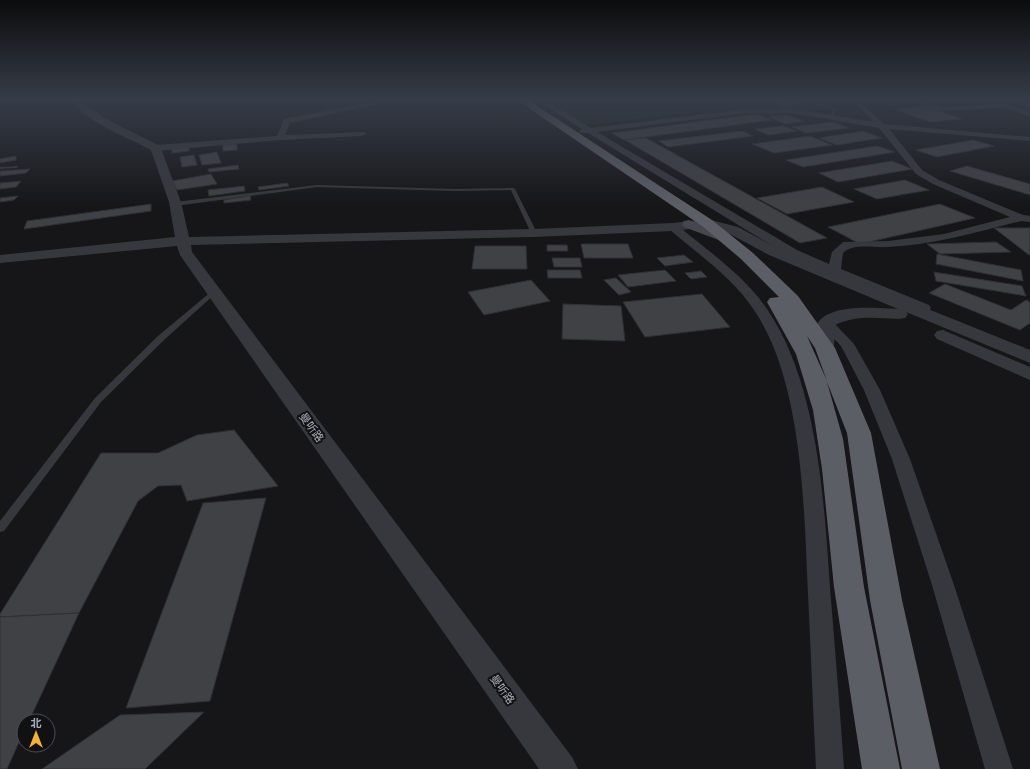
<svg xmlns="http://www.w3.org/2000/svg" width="1030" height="769" viewBox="0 0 1030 769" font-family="Barlow,'Noto Sans SC',sans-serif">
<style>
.built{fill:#222225}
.green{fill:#1e261f}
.building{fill:#404145;stroke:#303034}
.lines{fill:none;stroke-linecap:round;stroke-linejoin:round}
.path{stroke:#3d3f44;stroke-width:1;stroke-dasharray:1 1.5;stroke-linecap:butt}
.service{fill:#37383d;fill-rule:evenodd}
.pedestrian{fill:#37383d;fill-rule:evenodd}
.minor{fill:#37383d;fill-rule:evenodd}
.tertiary{fill:#37383d;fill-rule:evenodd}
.secondary{fill:#45474d;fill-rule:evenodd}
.trunk{fill:#5b5e65;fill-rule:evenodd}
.labels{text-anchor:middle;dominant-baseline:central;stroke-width:4;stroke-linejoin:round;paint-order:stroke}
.street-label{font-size:11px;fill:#a8adb8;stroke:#111113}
</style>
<rect width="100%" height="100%" fill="#161618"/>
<path class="built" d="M766,98H843L848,101L791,108Z"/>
<path class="green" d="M544,98H762L775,103L586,125Z"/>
<g class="building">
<path d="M768,98H795L808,103L787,106Z"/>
<path d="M922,98H964L965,99L926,100Z"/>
<path d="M925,106L962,119L930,122L894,109Z"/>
<path d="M756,114L771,120L624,140L612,133Z"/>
<path d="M786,115L804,121L786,124L769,117Z"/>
<path d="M833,122L849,128L806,133L792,127Z"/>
<path d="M783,126L797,131L768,135L755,129Z"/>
<path d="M742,131L753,136L668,147L659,141Z"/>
<path d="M863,131L882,138L837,145L819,138Z"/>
<path d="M810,136L832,145L774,153L752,144Z"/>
<path d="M646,138L827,238L800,243L625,140Z"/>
<path d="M973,140L994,146L937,157L916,150Z"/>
<path d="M237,144V150L223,151V145Z"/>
<path d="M877,146L895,152L803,167L786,160Z"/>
<path d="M189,147V151L172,153V149Z"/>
<path d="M217,152L221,163L202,165L199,155Z"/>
<path d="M194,155L197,165L182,167L180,157Z"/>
<path d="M16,156V160L0,163V159Z"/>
<path d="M892,161L912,169L838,182L819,173Z"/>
<path d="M238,165L239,169L209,172L208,169Z"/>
<path d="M967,166L1030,184V195L950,171Z"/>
<path d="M30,169L26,173L0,176V171Z"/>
<path d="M211,174L217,184L177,190L172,181Z"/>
<path d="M905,180L929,190L877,199L854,189Z"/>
<path d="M21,181L16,187L0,189V183Z"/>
<path d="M287,183L289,186L259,190L258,187Z"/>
<path d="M244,186L245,191L209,196L208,190Z"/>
<path d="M822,187L854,202L787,214L757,198Z"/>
<path d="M18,196L14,200L0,202V198Z"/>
<path d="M250,196L251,200L224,203V200Z"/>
<path d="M151,204V211L24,229L27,221Z"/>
<path d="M940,204L975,218L860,244L828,227Z"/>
<path d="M994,228H1030V255H1029Z"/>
<path d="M996,242L1011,252L940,254L927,244Z"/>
<path d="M581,244H628L633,258H584Z"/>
<path d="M547,245H567L568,251H547Z"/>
<path d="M475,246H526L527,269H472Z"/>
<path d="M937,254L1021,270L1023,281L936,264Z"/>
<path d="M684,255L693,262L665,266L657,258Z"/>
<path d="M552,258H580L582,267H554Z"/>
<path d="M547,270H580L582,278H548Z"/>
<path d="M665,270L676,281L628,287L618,275Z"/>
<path d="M701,271L707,277L691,279L685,273Z"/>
<path d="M934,272L1022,286L1026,296L936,281Z"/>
<path d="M616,278L631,292L619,295L604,280Z"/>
<path d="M531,280L550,301L484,315L468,292Z"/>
<path d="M945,284L1011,310L1026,300L1030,302V323L1020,330L929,293Z"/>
<path d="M702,294L730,327L645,337L623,302Z"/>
<path d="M563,304L621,306L625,341L562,339Z"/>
<path d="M234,430L278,486L187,501L181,485L158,486L138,501L79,613L0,617V614L101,453H158L197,435Z"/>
<path d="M266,498L210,701L126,708L203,503Z"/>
<path d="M79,613L29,721H24V731L7,769H0V617Z"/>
<path d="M204,712L145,769H42L120,715Z"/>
</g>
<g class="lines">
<path class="path" d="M870,99H901"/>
<g class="service">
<path d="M769,98L794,110L795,111L792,112L764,98Z"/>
<path d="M816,102L836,109L833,118L830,117L833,110L816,104Z"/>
<path d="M18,166V167L16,168L0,169V167Z"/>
<path d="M317,185L455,189L513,188L515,189L537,233L534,235L531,233L511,190L455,191L317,187L175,206L172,204L175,202Z"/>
<path d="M214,290L216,291V293L164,340L101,402L4,531L0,532V521L95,398L158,336L212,291Z"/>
</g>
<g class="pedestrian">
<path d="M802,98H810L817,102L814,104Z"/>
<path d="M907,98H915L939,107L1005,104L1008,106L1005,108L938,111Z"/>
<path d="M1010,98H1018L1030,103V107Z"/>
</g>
<g class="minor">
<path d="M390,98H406L290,123L285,135L365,132L366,134L362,136L280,140L156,151L152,148L156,145L277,136L284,119Z"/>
<path d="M533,98H542L591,128L746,109H793L874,122L857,105L845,98H854L861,103L884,124L1030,137V141L889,129L922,170L939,180L1023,215L1030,216V222L1021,221C977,232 933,245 888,247C874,248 853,243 843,253L841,269L929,305L931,308L929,311H919L789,256L588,133H580L579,131L582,129ZM746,113H793L879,128L916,174L933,184L1010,217L944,234L888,241L843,242L832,252L829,264L797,250L597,132Z"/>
<path d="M982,98H992L1030,112V117Z"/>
<path d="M673,224L677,225C708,251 744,275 767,309C818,384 824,500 830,588C835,649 840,709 844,769H816C813,711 811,653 808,594C804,509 803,382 754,310C733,278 698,254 669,229L668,227L669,225Z"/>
<path d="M826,319L831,320L854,344L880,390L910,459L954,585L1013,769H985L932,585L892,459L864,390L841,346L819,323L821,320Z"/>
</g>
<g class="tertiary">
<path d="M68,98H77L104,118L160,146L181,202L189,237L534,229L673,223L707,219L738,227L779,249L1030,350V363L906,312L908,314L905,318L899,319C877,318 855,315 835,325L834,348L832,352L825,354L818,352C815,347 816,341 817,334C817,330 816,323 820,320C836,304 877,308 898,309L769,255L728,233L707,227L673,231L534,237L191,245L192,252L572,757L578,769H539L180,255L177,246L0,263V255L175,237L169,202L151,150C123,135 89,124 68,98Z"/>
<path d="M943,330L1030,367V380L937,339L934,335L937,331Z"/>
</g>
<path class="secondary" d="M689,220L729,234L732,237L729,240L724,242L684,227L682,224L684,221Z"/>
<path class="trunk" d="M514,98H525L712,220L753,253L798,296L835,348L871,433L902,600L940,769H902L870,600L847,433L827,382L843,439L864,587L900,769H862L834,587L822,469L813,410L796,354L767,302L770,298L779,297L741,259L702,226ZM807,336L815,348L827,381Z"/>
</g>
<linearGradient id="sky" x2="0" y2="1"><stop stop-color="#0c0c0d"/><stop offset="0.48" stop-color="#363c48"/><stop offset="1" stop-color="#363c48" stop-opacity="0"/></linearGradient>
<rect width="1030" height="206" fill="url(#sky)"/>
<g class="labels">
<g class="street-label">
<text transform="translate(312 427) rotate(54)">曼听路</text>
<text transform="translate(503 689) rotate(54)">曼听路</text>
</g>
</g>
<g transform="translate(36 733)"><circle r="19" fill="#111113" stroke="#4d4f55"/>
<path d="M0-3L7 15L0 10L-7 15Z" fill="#f2b134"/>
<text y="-6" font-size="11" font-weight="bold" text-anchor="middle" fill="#a8adb8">北</text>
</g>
</svg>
